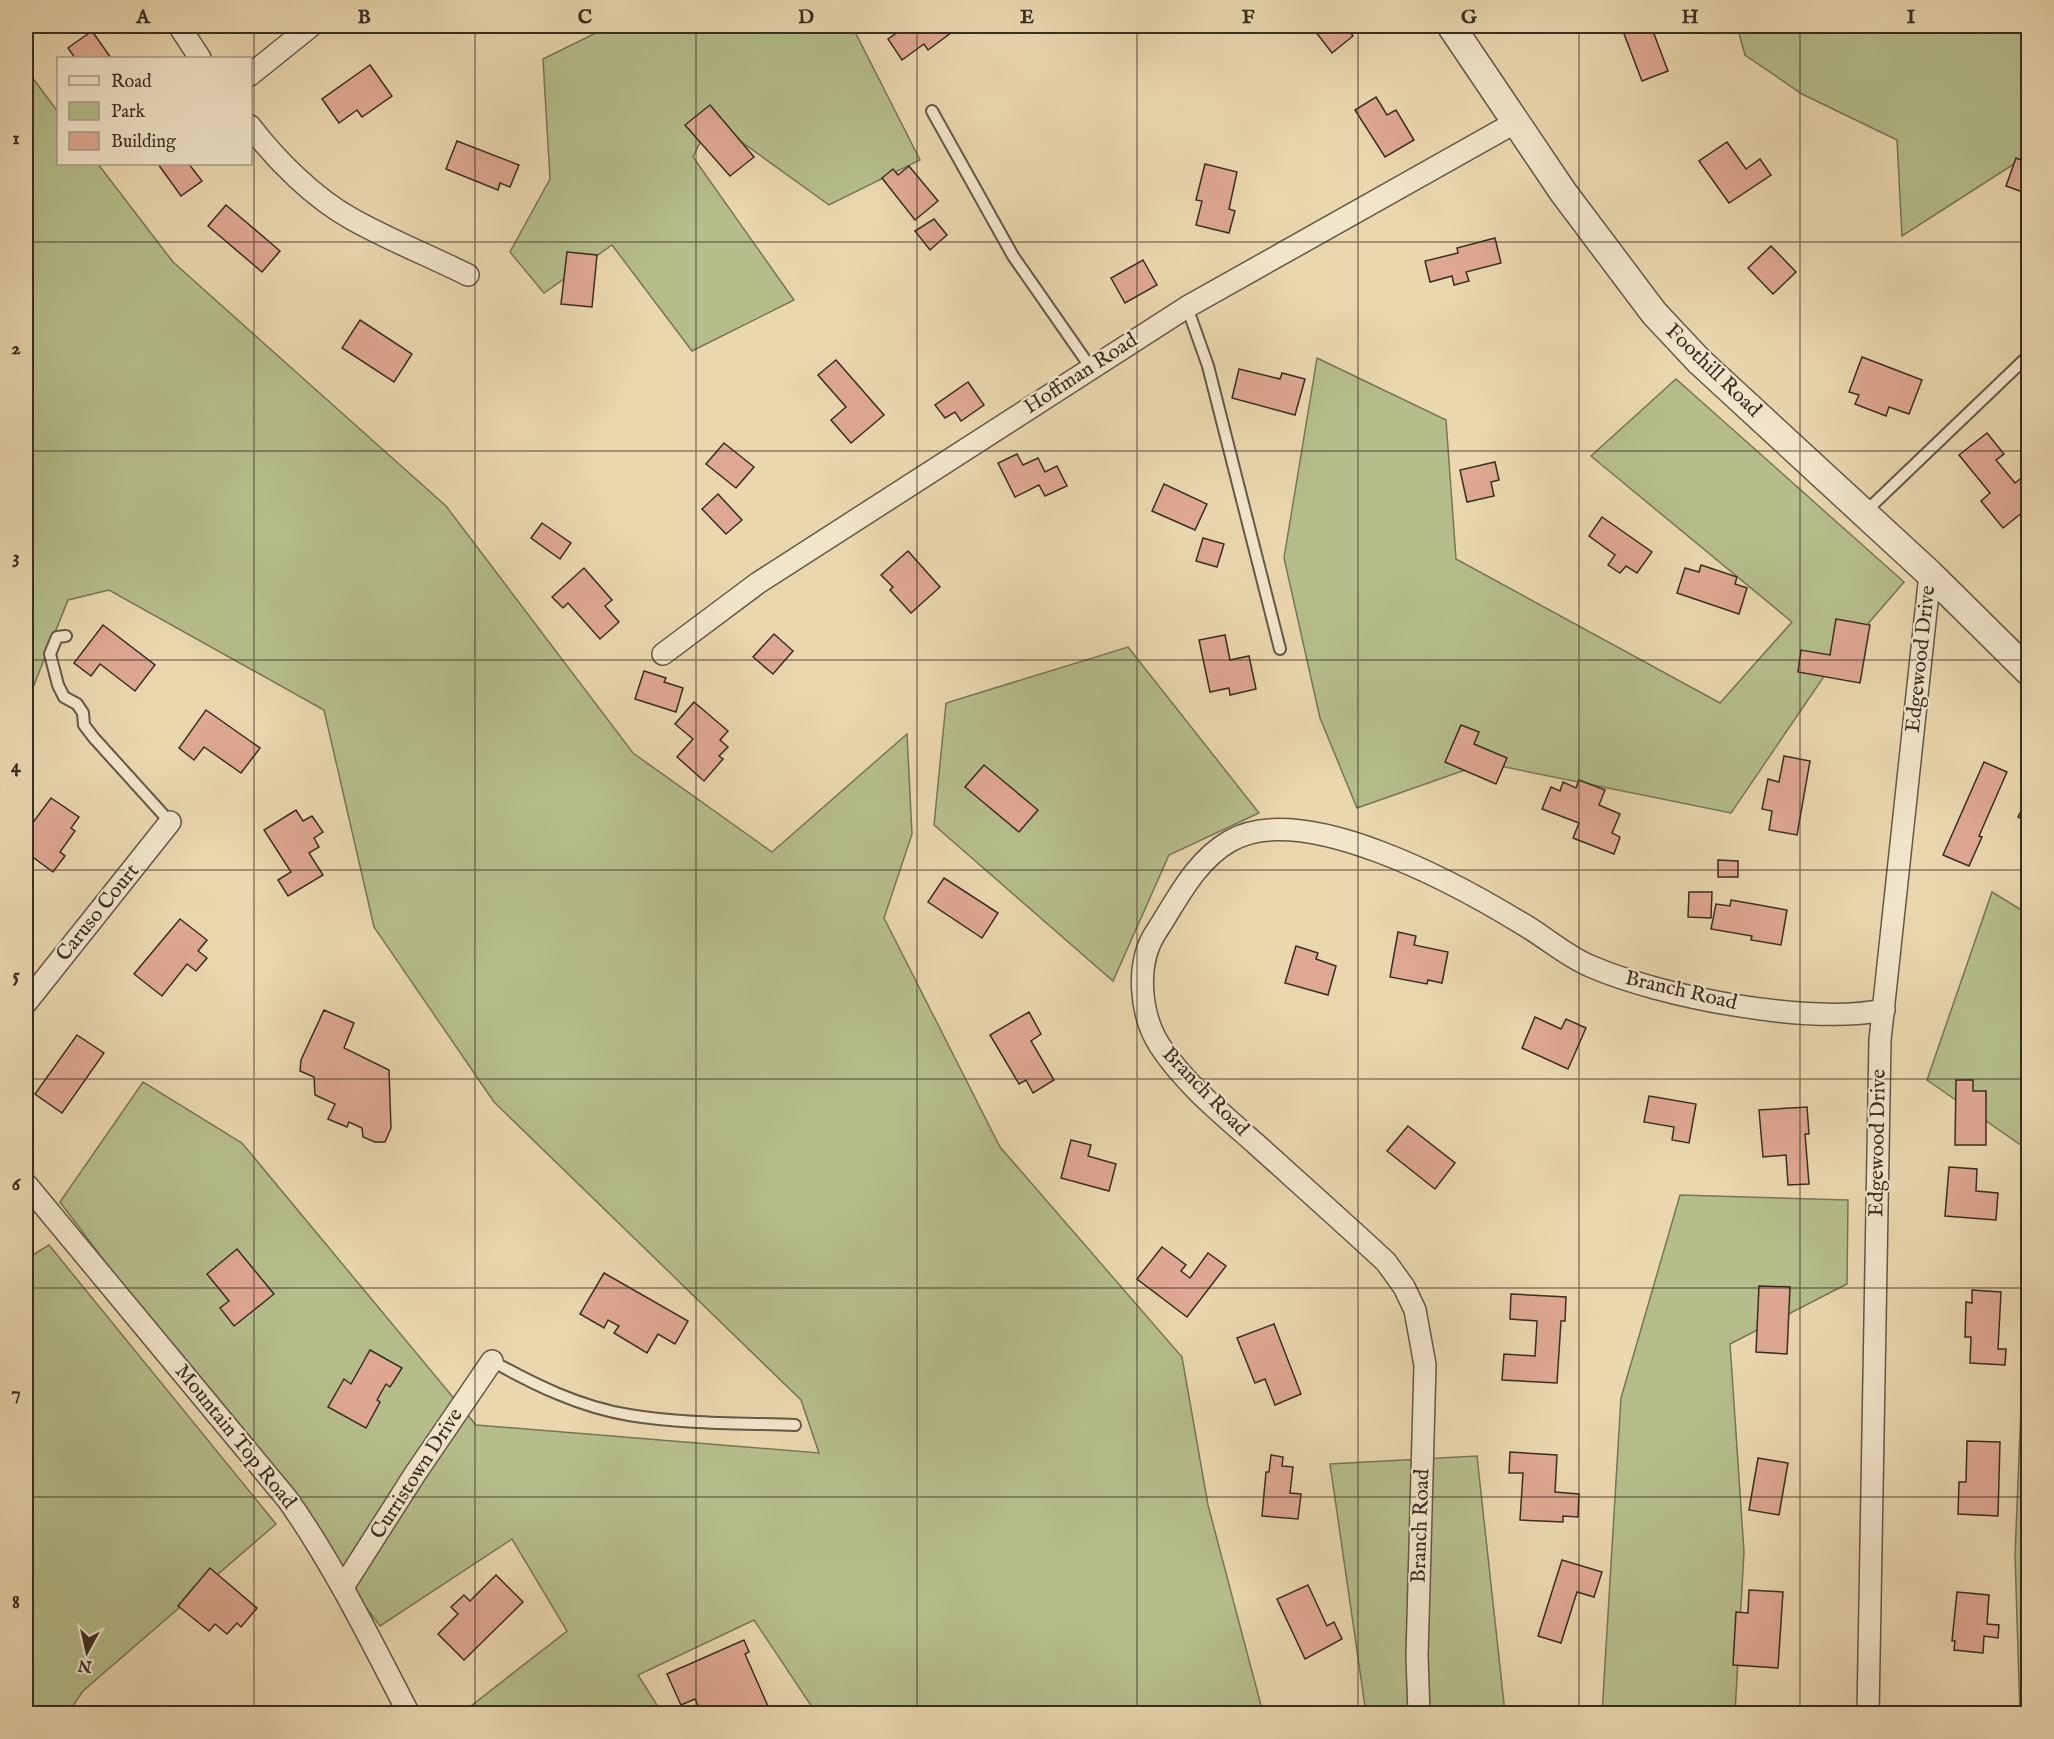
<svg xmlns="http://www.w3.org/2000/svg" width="2054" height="1739" viewBox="0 0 2054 1739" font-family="'IM FELL English',serif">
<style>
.green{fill:#b5be8b;stroke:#767657;stroke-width:1.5}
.building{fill:#dfa892;stroke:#382e23;stroke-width:1.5}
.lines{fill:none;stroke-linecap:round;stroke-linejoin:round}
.service-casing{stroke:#645846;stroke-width:14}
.minor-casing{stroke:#645846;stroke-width:24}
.tertiary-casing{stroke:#645846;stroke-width:30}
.service{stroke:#f1e5ca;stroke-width:10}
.minor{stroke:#f1e5ca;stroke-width:21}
.tertiary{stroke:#f1e5ca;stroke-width:27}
.grid{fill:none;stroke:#382e23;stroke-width:1.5;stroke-opacity:0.55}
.labels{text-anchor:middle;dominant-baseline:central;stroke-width:4.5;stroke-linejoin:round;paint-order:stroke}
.street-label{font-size:21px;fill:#382e23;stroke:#f1e5ca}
.neatline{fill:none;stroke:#382e23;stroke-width:2}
.grid-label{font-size:20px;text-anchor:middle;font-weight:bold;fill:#382e23}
</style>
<rect width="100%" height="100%" fill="#ead7ae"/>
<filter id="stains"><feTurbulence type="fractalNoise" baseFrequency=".00333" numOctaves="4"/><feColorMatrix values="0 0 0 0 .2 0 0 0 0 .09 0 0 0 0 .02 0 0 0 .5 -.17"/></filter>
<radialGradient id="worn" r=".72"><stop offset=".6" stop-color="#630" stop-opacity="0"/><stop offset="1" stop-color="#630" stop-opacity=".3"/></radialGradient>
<g class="green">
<path d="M610,26H852L920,160L829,205L711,120L693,157L794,300L692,351L612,245L544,293L510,252L550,179L543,59Z"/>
<path d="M1737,26H2028V155L1902,236L1897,140L1802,94L1745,55Z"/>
<path d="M26,69L58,112V164H98L173,262L446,506L633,753L772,852L907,734L912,834L884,918L1000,1147L1182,1357L1208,1505L1263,1713H816L754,1620L638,1675L662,1713H462L567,1631L512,1539L380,1626L60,1202L143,1082L242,1143L476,1425L819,1453L801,1400L494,1102L374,927L324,710L109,590L68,600L26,705Z"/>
<path d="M1317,358L1446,420L1456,559L1720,703L1792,622L1591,456L1676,379L1904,582L1829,669L1731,813L1485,763L1357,808L1320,718L1284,558Z"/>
<path d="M1128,647L1259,813L1169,855L1113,981L934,825L946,703Z"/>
<path d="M1992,892L2028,914V1150L1927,1080Z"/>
<path d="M1680,1195L1848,1200L1847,1284L1730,1344L1744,1552L1735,1713L1602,1714L1621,1398Z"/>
<path d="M2028,1238V1713L2020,1714L2015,1555Z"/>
<path d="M49,1245L276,1524L83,1691L68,1713L26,1714V1259Z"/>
<path d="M1477,1456L1505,1713H1366L1330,1464Z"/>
</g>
<g class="building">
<path d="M907,26H948L952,32L928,50L924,44L902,60L888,39Z"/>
<path d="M1314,26H1345L1353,36L1332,53L1312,27Z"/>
<path d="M1621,26H1651L1668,71L1642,81Z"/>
<path d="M92,31L111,58H75L68,48Z"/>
<path d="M370,65L392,96L362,117L357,110L339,123L322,99Z"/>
<path d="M1376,97L1387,115L1396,110L1414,140L1385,157L1355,110Z"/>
<path d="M710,105L754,157L730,176L685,125Z"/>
<path d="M457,141L519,165L510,187L500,183L498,190L446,169Z"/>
<path d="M1727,142L1746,169L1760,159L1771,175L1729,203L1699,161Z"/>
<path d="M2016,158L2028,163V194L2006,186Z"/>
<path d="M158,164H189L202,181L181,196Z"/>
<path d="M1205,164L1237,172L1229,209L1235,211L1229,233L1196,225L1202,201L1196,200Z"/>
<path d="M909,166L938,201L915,220L882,178L893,169L898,175Z"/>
<path d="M226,205L280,251L262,272L208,226Z"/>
<path d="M934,219L947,235L930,250L915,231Z"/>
<path d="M1495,238L1501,263L1466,272L1469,281L1454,285L1452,276L1430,282L1425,261L1458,253L1457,248Z"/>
<path d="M1771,246L1796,272L1773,294L1748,268Z"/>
<path d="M567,252L597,255L592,307L561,304Z"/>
<path d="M1143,260L1157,285L1125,303L1111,278Z"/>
<path d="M360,320L412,354L394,382L342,348Z"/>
<path d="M1862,357L1922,380L1909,414L1889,407L1886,416L1855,404L1859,395L1849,392Z"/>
<path d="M836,360L884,415L851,443L831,420L846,407L818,375Z"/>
<path d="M1239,369L1280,379L1282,373L1305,379L1295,415L1232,398Z"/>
<path d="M968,382L984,405L961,421L955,412L945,418L935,405Z"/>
<path d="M1987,433L2004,454L1996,460L2015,483L2024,476L2028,482V508L2003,528L1981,501L1990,493L1959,455Z"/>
<path d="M724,443L754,467L736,488L706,464Z"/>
<path d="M1017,454L1023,465L1038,458L1045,472L1057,466L1067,486L1045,496L1039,485L1015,497L998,463Z"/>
<path d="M1495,462L1499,480L1491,482L1494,496L1467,502L1460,470Z"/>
<path d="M1164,484L1207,504L1195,530L1152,511Z"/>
<path d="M718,494L742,520L726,534L702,509Z"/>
<path d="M1602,517L1652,552L1637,573L1626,566L1620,573L1608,565L1615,555L1589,536Z"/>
<path d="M542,523L571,543L560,559L531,538Z"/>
<path d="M1203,538L1224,544L1217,567L1196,561Z"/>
<path d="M908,551L940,587L911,613L890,590L893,587L881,575Z"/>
<path d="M1701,565L1737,577L1735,584L1747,588L1739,614L1677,593L1685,568L1699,572Z"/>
<path d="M584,568L612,600L605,606L619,622L600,639L568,603L563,608L552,597Z"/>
<path d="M1836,619L1870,625L1860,683L1798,672L1801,650L1830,655Z"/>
<path d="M103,625L155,665L135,691L100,664L91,676L74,663Z"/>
<path d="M774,634L793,651L773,674L753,657Z"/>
<path d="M1225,635L1230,660L1249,656L1256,689L1230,695L1229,688L1210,692L1199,640Z"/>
<path d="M644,671L666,678L664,682L683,688L676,712L635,699Z"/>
<path d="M694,702L728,731L720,740L728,747L719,756L723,759L704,781L677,757L693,739L675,724Z"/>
<path d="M206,710L260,748L241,773L204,747L194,760L179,748Z"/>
<path d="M1461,725L1479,732L1474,744L1507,758L1496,784L1445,762Z"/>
<path d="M1784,756L1810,761L1797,835L1769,830L1772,811L1762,809L1768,779L1779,782Z"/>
<path d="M1984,762L2007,772L1979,836L1982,837L1969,866L1943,855Z"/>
<path d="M984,765L1038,810L1019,832L965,787Z"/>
<path d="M1579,780L1605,790L1599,805L1620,814L1612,833L1620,837L1614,854L1573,838L1579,823L1542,809L1551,787L1560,791L1563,782L1576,788Z"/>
<path d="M2028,797V822L2018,817Z"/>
<path d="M51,798L79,817L71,828L75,831L60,852L65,856L53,872L26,852V819L32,824Z"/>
<path d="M296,810L303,821L312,816L323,832L314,838L319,847L309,853L323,875L288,896L278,880L291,872L264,830Z"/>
<path d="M1718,860L1738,861V877H1718Z"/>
<path d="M944,878L998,913L982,938L928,902Z"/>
<path d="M1689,892H1712L1711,918L1688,917Z"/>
<path d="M1731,900L1787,910L1781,945L1751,940L1752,936L1711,929L1716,904L1730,906Z"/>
<path d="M180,919L207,940L198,951L207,958L196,971L187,964L162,996L134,974Z"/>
<path d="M1398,932L1416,936L1414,945L1448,952L1442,983L1428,980L1427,984L1390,977Z"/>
<path d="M1296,946L1318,953L1316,959L1336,966L1328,995L1285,983Z"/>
<path d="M324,1010L354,1023L344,1048L389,1070L391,1128L385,1142H375L363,1137L362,1128L349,1122L347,1127L328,1119L335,1104L315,1095L314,1077L300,1071L301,1060Z"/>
<path d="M1029,1012L1041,1034L1031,1041L1054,1080L1033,1093L1026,1080L1019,1084L990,1035Z"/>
<path d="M1535,1017L1561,1029L1566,1019L1586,1028L1568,1069L1522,1048Z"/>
<path d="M77,1035L104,1053L62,1113L35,1094Z"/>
<path d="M1956,1080H1973V1091H1986V1145H1955Z"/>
<path d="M1649,1096L1696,1104L1689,1143L1672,1140L1674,1127L1644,1122Z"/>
<path d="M1807,1107L1809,1134H1805L1809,1184L1788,1185L1786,1155L1763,1157L1759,1110Z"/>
<path d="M1408,1126L1455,1163L1435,1189L1387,1151Z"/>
<path d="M1071,1140L1091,1145L1088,1156L1116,1164L1109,1191L1061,1178Z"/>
<path d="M1949,1167L1977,1169L1976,1191L1998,1193L1996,1220L1945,1216Z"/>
<path d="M1162,1247L1186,1265L1181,1271L1190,1278L1208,1253L1226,1266L1187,1317L1137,1279Z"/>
<path d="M237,1249L274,1294L234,1326L220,1308L229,1301L207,1274Z"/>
<path d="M604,1273L688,1321L675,1344L658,1334L647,1353L614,1333L619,1326L608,1320L604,1328L580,1314Z"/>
<path d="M1759,1286L1790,1287L1787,1354L1756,1352Z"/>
<path d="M1972,1290L2001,1292L1998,1349H2006L2005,1365L1970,1363L1971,1337H1965L1966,1302L1972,1303Z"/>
<path d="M1511,1294L1566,1297L1565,1321H1561L1557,1383L1502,1380L1504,1354L1535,1356L1537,1321L1510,1319Z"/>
<path d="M1274,1324L1301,1394L1275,1405L1265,1379L1255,1383L1237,1338Z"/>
<path d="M370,1350L402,1368L390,1387L386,1384L377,1400L380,1402L366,1428L328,1407L344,1379L351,1384Z"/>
<path d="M1967,1441L2000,1442L1998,1516L1958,1514L1959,1482H1966Z"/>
<path d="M1510,1452L1557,1455L1555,1492L1579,1494L1578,1517L1563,1516V1522L1520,1520L1523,1473H1509Z"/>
<path d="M1271,1455L1283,1457L1282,1466L1293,1467L1290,1493L1301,1494L1298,1519L1262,1516L1266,1472H1269Z"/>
<path d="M1758,1458L1788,1463L1779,1515L1749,1510Z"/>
<path d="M1562,1560L1602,1572L1594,1597L1577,1592L1561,1643L1538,1636Z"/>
<path d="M210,1568L257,1608L241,1627L237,1623L227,1634L215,1624L209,1631L178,1606Z"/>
<path d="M496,1575L523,1602L464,1660L438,1634L458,1614L451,1607L464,1595L470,1601Z"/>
<path d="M1308,1585L1327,1626L1334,1622L1342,1639L1305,1659L1277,1599Z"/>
<path d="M1749,1590L1783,1592L1778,1668L1733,1665L1736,1612L1748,1613Z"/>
<path d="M1957,1592L1989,1595L1987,1624L1999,1625L1998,1638L1984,1636L1983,1653L1954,1650L1955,1641H1952Z"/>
<path d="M744,1640L749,1652L745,1654L771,1713L702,1714L695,1699L681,1705L667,1674Z"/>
<path d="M1738,1710L1778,1711V1714H1738Z"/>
</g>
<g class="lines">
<defs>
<g id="service">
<path d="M932,111L1013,256L1091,368"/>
<path d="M1187,307L1208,366L1280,649"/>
<path d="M1864,513L2028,356"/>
<path d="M66,636L57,637L50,654L58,685L64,697L77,704L83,713L84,725L94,738L170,822"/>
<path d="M492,1361C535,1385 580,1407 629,1415C683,1424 740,1423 795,1425"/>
</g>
<g id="minor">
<path d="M179,26L200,58"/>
<path d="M250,75L311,26"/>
<path d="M250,126C277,161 314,198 352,219C389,240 430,256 468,275"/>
<path d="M663,654L758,583L1187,307L1516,122"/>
<path d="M26,1003L170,822"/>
<path d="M26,1184L288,1500C335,1567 371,1641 409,1714"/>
<path d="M343,1587L415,1474L492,1361"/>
<path d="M1419,1714L1417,1656L1425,1365L1415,1310L1404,1287L1386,1262C1343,1222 1299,1183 1256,1144C1222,1114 1185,1084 1160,1046C1140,1015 1135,964 1156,932C1177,900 1195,861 1230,841C1303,799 1457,884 1521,923C1544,936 1566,956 1590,966C1661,997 1808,1025 1884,1010"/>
<path d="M1868,1714L1880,1040L1930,574"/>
</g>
<path id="tertiary" d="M1451,26L1563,192L1654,313L1699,361L1930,574L2028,671"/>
</defs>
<use href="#service" class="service-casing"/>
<use href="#minor" class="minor-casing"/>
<use href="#tertiary" class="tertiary-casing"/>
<use href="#service" class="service"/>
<use href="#minor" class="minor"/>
<use href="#tertiary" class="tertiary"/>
</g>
<path class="grid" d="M254,26V1714M475,26V1714M696,26V1714M917,26V1714M1137,26V1714M1358,26V1714M1579,26V1714M1800,26V1714M26,242H2028M26,451H2028M26,660H2028M26,870H2028M26,1079H2028M26,1288H2028M26,1497H2028"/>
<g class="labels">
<g class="street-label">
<text transform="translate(1713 371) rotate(44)">Foothill Road</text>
<text transform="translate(1081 374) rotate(-33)">Hoffman Road</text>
<text transform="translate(1921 659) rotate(-84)">Edgewood Drive</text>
<text transform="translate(98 913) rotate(-51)">Caruso Court</text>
<text transform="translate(1681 991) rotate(13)">Branch Road</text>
<text transform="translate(1205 1092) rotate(46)">Branch Road</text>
<text transform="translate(1878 1143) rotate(-89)">Edgewood Drive</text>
<text transform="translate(235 1437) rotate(51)">Mountain Top Road</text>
<text transform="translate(417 1474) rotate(-57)">Curristown Drive</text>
<text transform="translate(1421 1526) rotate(-88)">Branch Road</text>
</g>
</g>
<rect width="2054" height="1739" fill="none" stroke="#ead7ae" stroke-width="66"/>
<rect x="57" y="57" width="195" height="108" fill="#f1e5ca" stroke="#a79c87" stroke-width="1.5"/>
<rect x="69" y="76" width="30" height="9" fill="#f1e5ca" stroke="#a79c87" stroke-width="1.5"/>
<text x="111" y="87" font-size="18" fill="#382e23">Road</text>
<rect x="69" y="102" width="30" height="18" fill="#b5be8b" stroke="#a79c87" stroke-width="1.5"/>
<text x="111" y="117" font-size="18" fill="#382e23">Park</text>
<rect x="69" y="132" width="30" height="18" fill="#dfa892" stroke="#a79c87" stroke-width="1.5"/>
<text x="111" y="147" font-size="18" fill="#382e23">Building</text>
<g transform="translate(87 1652) rotate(188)" stroke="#f1e5ca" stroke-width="4.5" paint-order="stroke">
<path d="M0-4.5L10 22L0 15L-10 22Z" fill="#382e23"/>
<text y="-9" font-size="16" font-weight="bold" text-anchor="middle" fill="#382e23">N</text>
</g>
<rect x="33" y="33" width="1988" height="1673" class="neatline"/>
<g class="grid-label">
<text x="143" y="23">A</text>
<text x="364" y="23">B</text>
<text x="585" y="23">C</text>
<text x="806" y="23">D</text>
<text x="1027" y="23">E</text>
<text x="1248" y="23">F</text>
<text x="1469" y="23">G</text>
<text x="1690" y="23">H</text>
<text x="1911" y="23">I</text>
<text x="16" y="144">1</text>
<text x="16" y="354">2</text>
<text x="16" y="563">3</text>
<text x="16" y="772">4</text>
<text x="16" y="981">5</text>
<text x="16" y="1190">6</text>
<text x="16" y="1399">7</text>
<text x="16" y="1608">8</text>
</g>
<rect width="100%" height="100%" filter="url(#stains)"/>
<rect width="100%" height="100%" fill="url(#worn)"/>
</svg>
